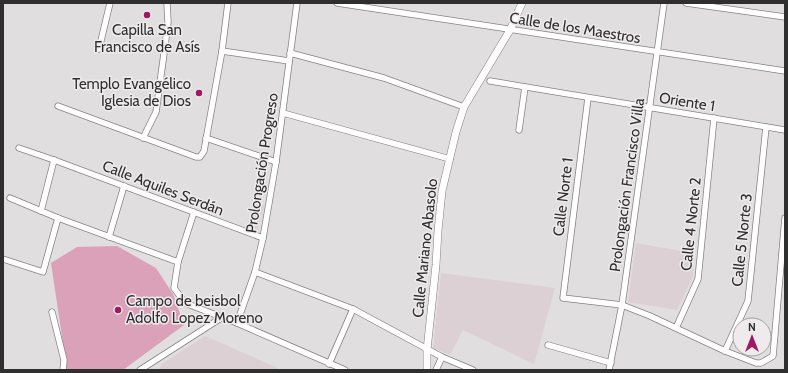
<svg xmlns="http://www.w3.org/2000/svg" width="788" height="373" viewBox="0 0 788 373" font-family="Cabin,sans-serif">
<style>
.built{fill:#dcd0d5}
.green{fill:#dba1b9}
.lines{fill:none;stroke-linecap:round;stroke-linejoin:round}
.minor-casing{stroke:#858283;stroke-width:7}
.tertiary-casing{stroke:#858283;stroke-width:8}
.minor{stroke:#fff;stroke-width:5.5}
.tertiary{stroke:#fff;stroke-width:7}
.poi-dot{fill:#9f1765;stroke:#efebec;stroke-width:1.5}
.labels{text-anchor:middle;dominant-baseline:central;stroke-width:3;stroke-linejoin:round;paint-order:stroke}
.street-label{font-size:15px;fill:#302f2f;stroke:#efebec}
.poi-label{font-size:15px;fill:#302f2f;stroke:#efebec}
</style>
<rect width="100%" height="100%" fill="#e1dedf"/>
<g class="built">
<path d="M254,203L264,206L257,231L247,228Z"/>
<path d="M636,243L693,253V276L677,310L628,302Z"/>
<path d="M441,273L555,288L534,364L463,330L450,355L433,348Z"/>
<path d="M205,336L262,361L282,370H158L163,363Z"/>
</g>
<path class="green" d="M117,246L156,268L173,294L184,325L123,370H67L51,263L77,247Z"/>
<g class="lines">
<defs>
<g id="minor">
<path d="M337,3L785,71"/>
<path d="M686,3L785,17"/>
<path d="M99,49L110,3"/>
<path d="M222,51L289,61"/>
<path d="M290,53L384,78L464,107"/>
<path d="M490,81L785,130"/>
<path d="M588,98L563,298L622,305L650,316L725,351L756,363H761L773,356L785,218"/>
<path d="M58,106L196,157H200L204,151L222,51L228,3"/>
<path d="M283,113L450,159"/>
<path d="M519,130L525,87"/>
<path d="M143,138L156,112L165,46L168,22L167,3"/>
<path d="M206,138L276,162"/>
<path d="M19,148L54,160L263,238"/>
<path d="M10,198L58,218L178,262"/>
<path d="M41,211L54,160"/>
<path d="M194,212L178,262L174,288L185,303L237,323L345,370"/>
<path d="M109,237L124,186"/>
<path d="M3,259L43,272L58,218"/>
<path d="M255,272L353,309L442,357L473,370"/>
<path d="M52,312L64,360L63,370"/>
<path d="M237,323L255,272L263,238L276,162L297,3"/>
<path d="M676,328L698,279L714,118"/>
<path d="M548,345L611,363"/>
<path d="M725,351L748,301L766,127"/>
<path d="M329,364L353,309"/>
<path d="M140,370L221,318"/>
<path d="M436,370L442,357"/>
<path d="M609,370L622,305L664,3"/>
</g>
<path id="tertiary" d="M427,370V350L436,265L438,231L442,191L456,132L464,107L510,30L522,3"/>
</defs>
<use href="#minor" class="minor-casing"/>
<use href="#tertiary" class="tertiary-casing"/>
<use href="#minor" class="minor"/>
<use href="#tertiary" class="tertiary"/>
</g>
<g class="poi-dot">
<circle cx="147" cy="15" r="4"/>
<circle cx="199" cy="93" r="4"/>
<circle cx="118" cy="310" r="4"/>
</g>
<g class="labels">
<g class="street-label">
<text transform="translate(575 28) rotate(9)">Calle de los Maestros</text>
<text transform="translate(687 102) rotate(9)">Oriente 1</text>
<text transform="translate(262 163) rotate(-81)">Prolongación Progreso</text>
<text transform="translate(627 185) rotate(-82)">Prolongación Francisco Villa</text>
<text transform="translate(163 188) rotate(21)">Calle Aquiles Serdán</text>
<text transform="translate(563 197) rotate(-83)">Calle Norte 1</text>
<text transform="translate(691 224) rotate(-84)">Calle 4 Norte 2</text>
<text transform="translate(742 240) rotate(-84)">Calle 5 Norte 3</text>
<text transform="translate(425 248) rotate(-84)">Calle Mariano Abasolo</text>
</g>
<g class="poi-label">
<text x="147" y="30">Capilla San<tspan x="147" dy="17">Francisco de Asís</tspan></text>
<text x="191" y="84" text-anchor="end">Templo Evangélico<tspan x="191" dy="17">Iglesia de Dios</tspan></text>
<text x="126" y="301" text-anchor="start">Campo de beisbol<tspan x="126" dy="17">Adolfo Lopez Moreno</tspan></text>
</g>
</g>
<rect width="788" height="373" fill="none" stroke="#302f2f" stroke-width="8"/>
<g transform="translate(752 337)"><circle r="19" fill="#efebec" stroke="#a3a0a0"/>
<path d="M0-3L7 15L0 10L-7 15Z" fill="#9f1765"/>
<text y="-6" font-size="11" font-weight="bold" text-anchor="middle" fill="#302f2f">N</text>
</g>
</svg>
